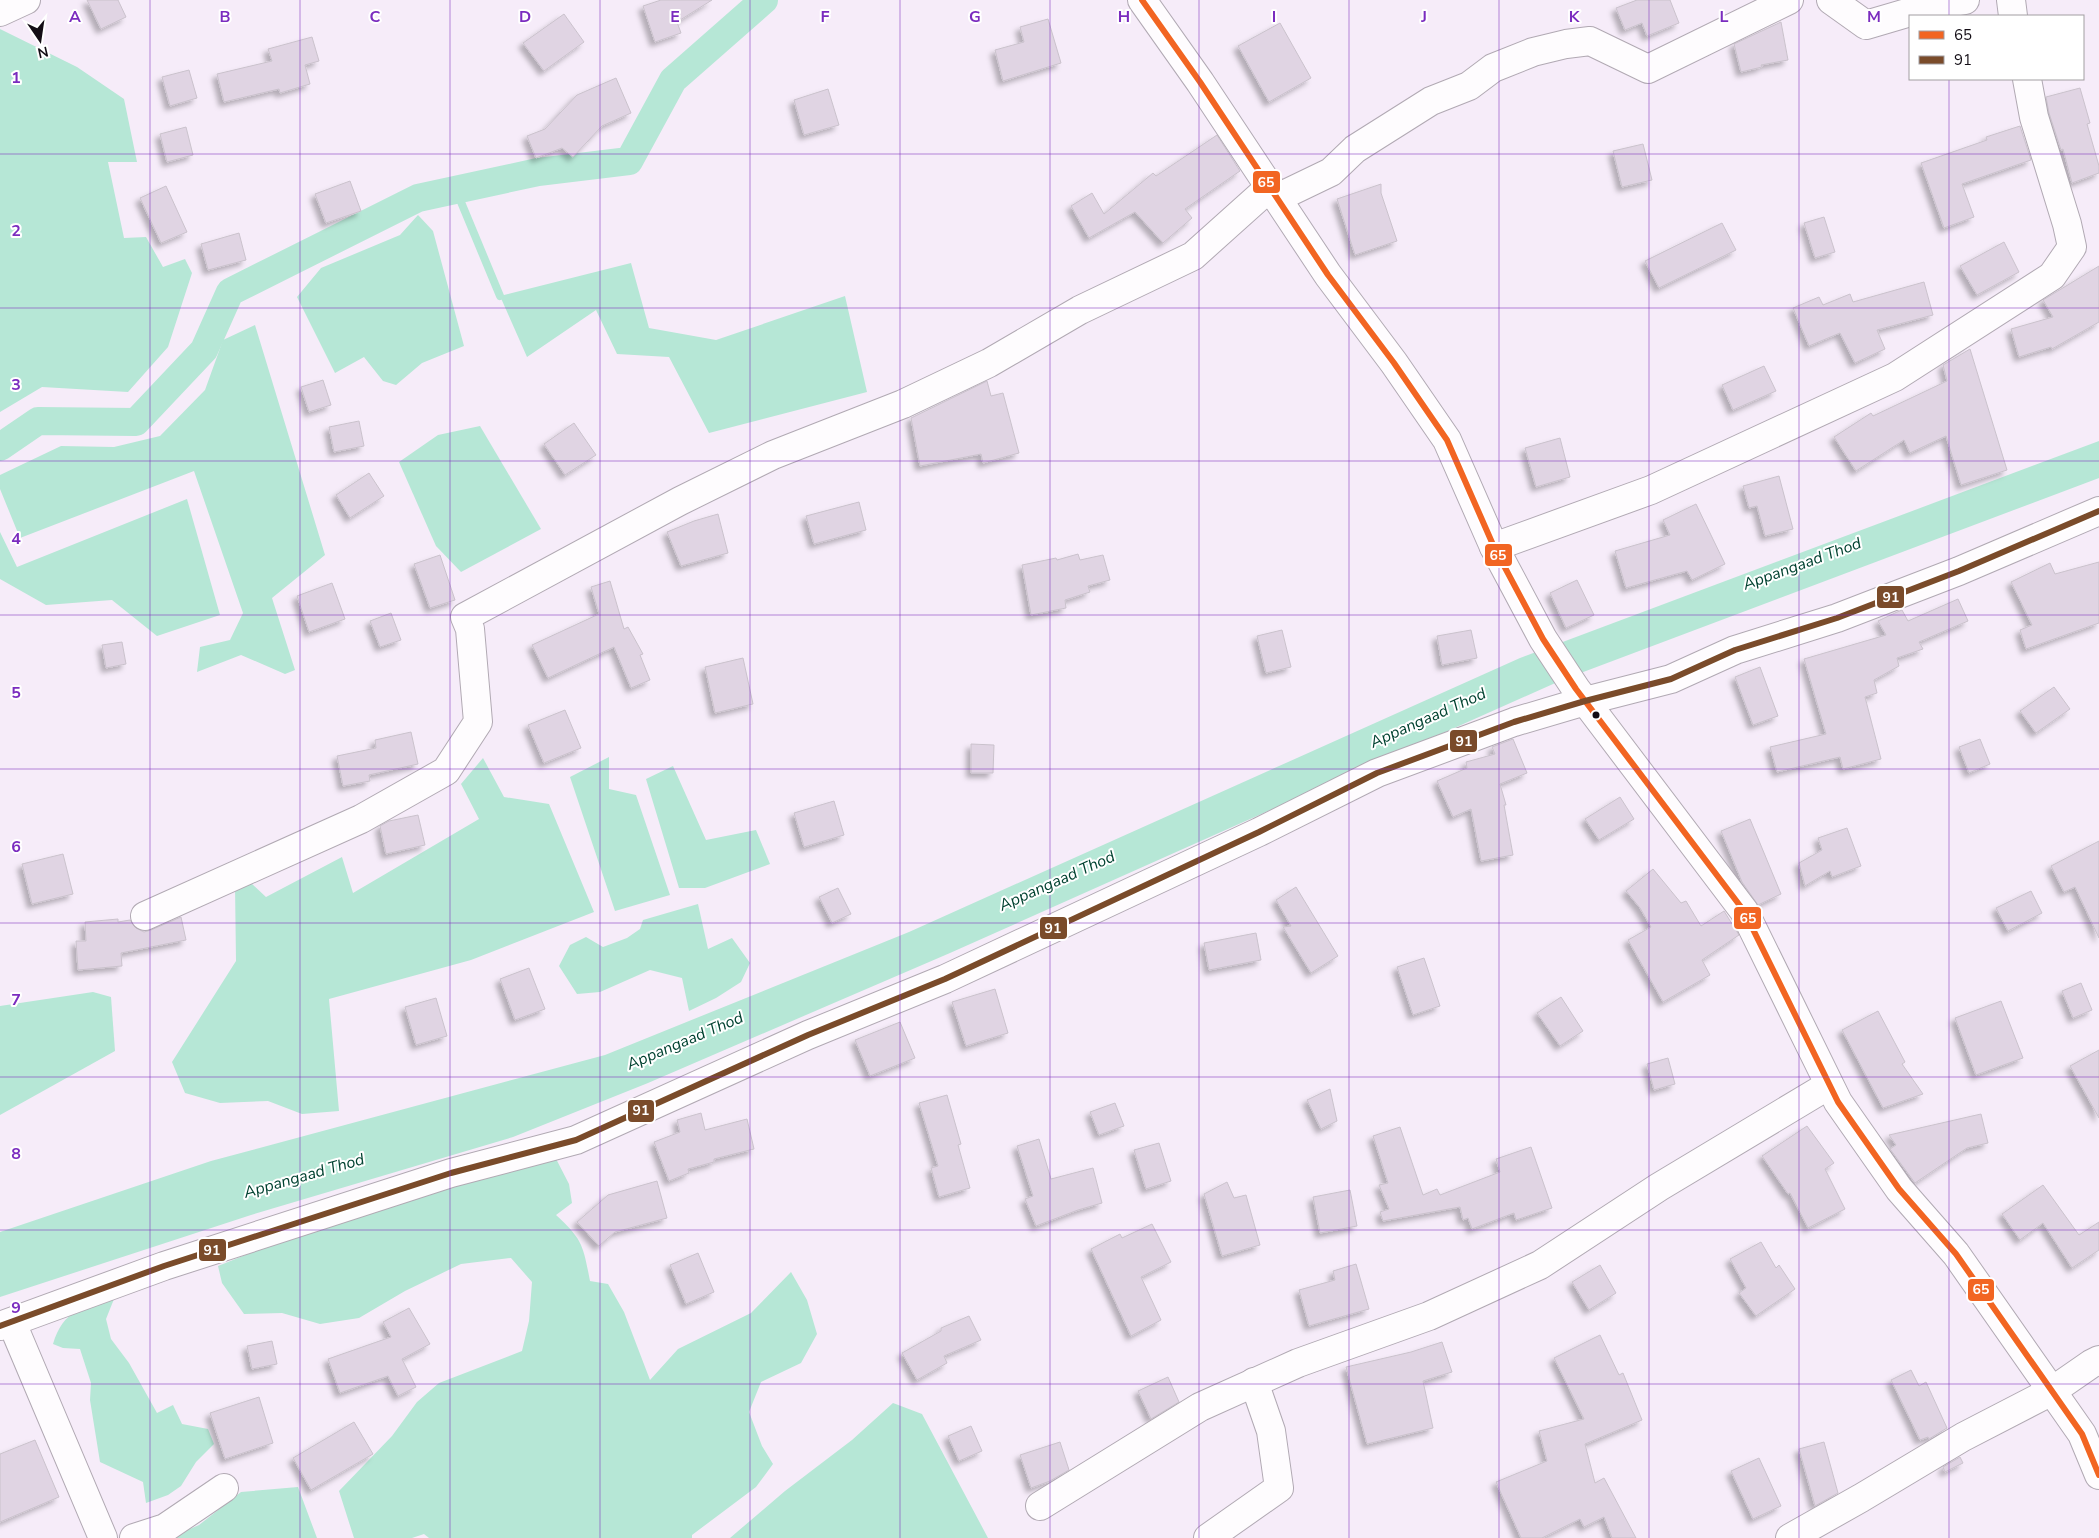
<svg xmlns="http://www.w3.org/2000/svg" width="2099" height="1538" viewBox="0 0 2099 1538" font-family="'Nunito Sans',sans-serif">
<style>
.water{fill:#b6e7d6}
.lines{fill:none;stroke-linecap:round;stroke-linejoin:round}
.stream{stroke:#b6e7d6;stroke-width:8}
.canal{stroke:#b6e7d6;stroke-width:28}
.building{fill:#e0d4e3;stroke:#cac2cc;filter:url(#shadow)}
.minor-casing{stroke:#b1a9b3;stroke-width:30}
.minor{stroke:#fefcfe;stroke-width:28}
.bus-1-casing{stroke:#fff;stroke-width:10}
.bus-2-casing{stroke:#fff;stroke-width:10}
.bus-1{stroke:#f26522;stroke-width:6}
.bus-2{stroke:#7a4b2a;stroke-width:6}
.grid{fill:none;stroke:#7b2cbf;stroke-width:1;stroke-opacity:0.55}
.bus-dot{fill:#130d15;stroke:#fff;stroke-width:2}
.labels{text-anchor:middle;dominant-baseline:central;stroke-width:4;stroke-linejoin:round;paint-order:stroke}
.water-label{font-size:16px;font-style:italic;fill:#004230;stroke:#fff}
.grid-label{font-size:16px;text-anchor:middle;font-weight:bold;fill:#7b2cbf;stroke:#fff;stroke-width:4;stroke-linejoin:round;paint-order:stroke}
.line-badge{stroke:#fff;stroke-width:2}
.badge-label{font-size:14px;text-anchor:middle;font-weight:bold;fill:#fff}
</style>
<defs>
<filter id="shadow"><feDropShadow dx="-4.5" dy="4.5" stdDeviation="2.5" flood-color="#0004"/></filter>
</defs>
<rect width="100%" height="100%" fill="#f6ecf9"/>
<g class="water">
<path d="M0,29L77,67L124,99L137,162H108L124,238L146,237L163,267L185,259L192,273L168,347L128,392L42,387L0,412Z"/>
<path d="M418,215L433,231L464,346L422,363L396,385L383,381L364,357L335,373L297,297L321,268L400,235Z"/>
<path d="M631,263L649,328L716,340L845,296L867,392L709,433L669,357L617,354L596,310L527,357L500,296Z"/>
<path d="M255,325L325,555L272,598L295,670L285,674L241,655L197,672L200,647L230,640L243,613L194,471L20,538L0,489V475L61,446L114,447L160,436L205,390L223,340Z"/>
<path d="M480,426L541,529L461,572L436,546L399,462L438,435Z"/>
<path d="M2099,441V478L1562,680L950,953L648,1083L513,1137L251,1215L0,1297V1232L211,1161L605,1055L909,932L1520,658Z"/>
<path d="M187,499L220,615L157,636L112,600L46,605L0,579V532L17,567Z"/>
<path d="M609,757V789L636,795L670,895L615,911L570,777Z"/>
<path d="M483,758L504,797L549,804L594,912L471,960L329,999L339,1111L302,1114L268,1101L220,1103L185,1093L172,1062L236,961L235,885L250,882L266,897L342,857L353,893L479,819L461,784Z"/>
<path d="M673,766L706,840L756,830L770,864L705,888H679L646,779Z"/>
<path d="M698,904L708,949L732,938L750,963L741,982L716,998L689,1011L682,978L650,970L600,992L577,994L559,966L570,945L586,937L603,947L627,938L640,929L643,920Z"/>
<path d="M93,992L111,997L115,1051L0,1115V1006Z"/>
<path d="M552,1151L569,1184L572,1203L556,1215C583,1240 583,1245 590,1281L608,1284L624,1312L650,1380L678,1349L751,1313L791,1272L807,1300L817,1334L801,1363L761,1382L749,1412L762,1446L773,1464L756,1487L692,1535V1538H429L424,1534L412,1538H354L339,1491L392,1436L417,1402L439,1383L522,1351L529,1321L532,1282L511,1258L461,1264L405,1291L359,1318L320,1324L282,1313L244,1314L222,1283L218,1266L270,1245Z"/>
<path d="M114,1299L106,1319L111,1339L129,1363L157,1413L173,1405L182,1424L208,1429L214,1444L196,1462L181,1486L168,1495L146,1503L143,1482L100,1462L90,1400L91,1383L80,1349L63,1348L53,1344C63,1310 83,1307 114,1299Z"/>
<path d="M893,1403L922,1414L988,1538H730L785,1491L852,1440Z"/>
<path d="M298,1487L317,1538H169L199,1525L241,1492Z"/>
</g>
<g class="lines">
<path class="stream" d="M456,190L500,296"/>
<path class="canal" d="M0,447L38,421L136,422L204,350L230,292L418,198L538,172L629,161L673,80L764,0"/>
</g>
<g class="building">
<path d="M87,0H118L126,17L101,29Z"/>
<path d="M661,0H712L677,22L681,33L655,42L643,6Z"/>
<path d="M1637,0H1670L1679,23L1647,36L1642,23L1625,30L1616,8Z"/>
<path d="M564,14L584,42L544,71L523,43Z"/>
<path d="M1048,19L1061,63L1003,81L995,50L1024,42L1020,27Z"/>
<path d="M1781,22L1788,60L1761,65L1762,67L1741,72L1734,44Z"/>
<path d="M1280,23L1311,78L1269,102L1238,46Z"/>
<path d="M312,37L319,61L305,65L310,84L280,93L279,89L224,102L217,74L272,61L268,49Z"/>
<path d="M189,70L197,98L170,106L162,77Z"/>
<path d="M616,78L631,113L602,126L573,157L562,148L536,158L527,136L545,129L577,95Z"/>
<path d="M2080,88L2090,123L2087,124L2099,166V173L2072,183L2063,149L2061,150L2049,113L2046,97Z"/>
<path d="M828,89L839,125L804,135L794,100Z"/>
<path d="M2020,126L2031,160L1962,184L1974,217L1944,228L1921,163L1987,140L1986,137Z"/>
<path d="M186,127L193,155L167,162L160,134Z"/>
<path d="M1217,135L1240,171L1185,209L1192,218L1163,243L1135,212L1089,238L1071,206L1092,193L1104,214L1153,173L1156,176Z"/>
<path d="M1643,144L1652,180L1622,187L1613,151Z"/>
<path d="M350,181L361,211L326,223L315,194Z"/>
<path d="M1381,184V193L1397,241L1355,255L1337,199Z"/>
<path d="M166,186L187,232L161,243L140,198Z"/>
<path d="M1824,217L1835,252L1815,258L1804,223Z"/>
<path d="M1722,223L1736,250L1659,288L1645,261Z"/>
<path d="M239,233L246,260L208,270L201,244Z"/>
<path d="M2004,242L2019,272L1977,295L1960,266Z"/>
<path d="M2099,266V322L2052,349L2051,347L2019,357L2011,329L2053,317L2043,300Z"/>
<path d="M1924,282L1933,315L1877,330L1885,349L1855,363L1840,333L1809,346L1793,308L1819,297L1823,305L1850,294L1853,302Z"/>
<path d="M1970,349L2007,470L1961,485L1946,436L1910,453L1904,440L1856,471L1834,437L1871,413L1873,416L1947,381L1943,365Z"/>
<path d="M1764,366L1776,391L1733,410L1722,385Z"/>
<path d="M323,380L331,405L309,412L301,387Z"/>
<path d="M987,381L991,396L1003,393L1019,453L983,463L981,454L920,466L911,418Z"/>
<path d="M359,421L364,446L334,452L329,427Z"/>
<path d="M574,423L596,455L565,475L544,444Z"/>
<path d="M1560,438L1570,477L1536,487L1525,448Z"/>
<path d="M369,473L384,496L350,518L336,495Z"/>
<path d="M1779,476L1793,529L1765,536L1757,506L1749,508L1743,486Z"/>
<path d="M859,502L866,530L814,544L806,516Z"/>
<path d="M1696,504L1725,564L1692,580L1687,571L1626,588L1615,551L1670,535L1663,520Z"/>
<path d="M718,514L728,553L681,566L667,532L694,521Z"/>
<path d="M1078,554L1080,560L1103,555L1110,580L1088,586L1090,592L1065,600L1066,608L1031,615L1022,565L1056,558L1057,560Z"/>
<path d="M440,555L455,600L430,608L414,564Z"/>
<path d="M2099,562V623L2026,649L2020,630L2032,625L2011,582L2050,563L2055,574Z"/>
<path d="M1577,580L1594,615L1566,628L1550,593Z"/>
<path d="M610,581L624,629L628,627L643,654L640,655L650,680L631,688L614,647L548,678L532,645L599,614L591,587Z"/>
<path d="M332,583L345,619L309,632L297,596Z"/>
<path d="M1958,599L1968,621L1919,642L1923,649L1897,658L1899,666L1874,680L1877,693L1865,697L1881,759L1843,769L1840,757L1777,772L1770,747L1826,734L1804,659L1886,635L1878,621L1897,612L1902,610L1908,621Z"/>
<path d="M391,613L401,640L380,647L370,621Z"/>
<path d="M1282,630L1291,667L1266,673L1257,636Z"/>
<path d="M1471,630L1477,658L1442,665L1437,636Z"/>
<path d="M122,642L126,664L106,668L102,645Z"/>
<path d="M743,658L753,704L715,713L705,667Z"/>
<path d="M1760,667L1778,716L1753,725L1735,677Z"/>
<path d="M2054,687L2070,709L2036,733L2020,711Z"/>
<path d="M565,710L581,748L544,763L528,725Z"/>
<path d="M411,732L418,764L369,775L370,781L343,786L337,756L376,748L375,740Z"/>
<path d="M1513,739L1527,773L1500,784L1506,805H1504L1513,855L1481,861L1471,809L1453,817L1437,781L1467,768L1466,762L1495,754L1492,747Z"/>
<path d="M1980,739L1990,764L1969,773L1959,747Z"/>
<path d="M971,744L994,745L993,773H971Z"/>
<path d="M1620,797L1634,819L1599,840L1585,819Z"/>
<path d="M834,801L844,835L804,847L794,813Z"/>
<path d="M418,815L425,845L386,854L380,826L389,821Z"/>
<path d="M1750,819L1781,894L1758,905L1742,882L1721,831Z"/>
<path d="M1847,828L1861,866L1832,877L1830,871L1805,886L1799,863L1822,850L1818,838Z"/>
<path d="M2099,841V938L2075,887L2064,892L2051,866Z"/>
<path d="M63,854L73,894L32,904L22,864Z"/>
<path d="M1653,869L1681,903L1686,901L1701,926L1724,911L1739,935L1702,960L1710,975L1663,1002L1628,940L1651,927L1640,908L1626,891Z"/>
<path d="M1296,887L1338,956L1311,973L1283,927L1291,926L1276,900Z"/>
<path d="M838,888L851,914L832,923L819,897Z"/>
<path d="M2031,891L2042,913L2008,931L1996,908Z"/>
<path d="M181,917L186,940L121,953L122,966L78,970L76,941H86L85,922L118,919V922L130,920L136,928L144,932L151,930Z"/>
<path d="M1256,933L1261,960L1209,970L1204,943Z"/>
<path d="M1424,958L1440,1006L1413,1015L1397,967Z"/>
<path d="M529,968L545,1009L515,1020L500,979Z"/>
<path d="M2081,983L2092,1010L2073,1018L2062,991Z"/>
<path d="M995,989L1008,1033L966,1046L952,1002Z"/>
<path d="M1561,997L1583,1031L1560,1046L1537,1013Z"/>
<path d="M436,998L447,1036L416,1045L405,1007Z"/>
<path d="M2001,1001L2023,1058L1976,1075L1955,1018Z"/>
<path d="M1878,1011L1905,1062L1902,1064L1923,1094L1883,1108L1842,1030Z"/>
<path d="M900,1022L915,1058L870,1076L855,1040Z"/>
<path d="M2099,1050V1118L2070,1066Z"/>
<path d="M1668,1058L1675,1084L1654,1090L1647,1064Z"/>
<path d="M1330,1089L1337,1121L1321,1129L1307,1100Z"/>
<path d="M947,1095L961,1144L958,1145L970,1188L939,1197L931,1168L938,1166L919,1103Z"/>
<path d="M1115,1103L1124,1126L1099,1135L1090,1112Z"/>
<path d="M701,1113L705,1130L747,1119L754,1149L714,1159V1162L688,1169L689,1173L669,1181L654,1142L680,1132L677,1120Z"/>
<path d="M1981,1114L1988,1143L1967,1148L1915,1183L1890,1149L1896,1145L1889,1135Z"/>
<path d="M1807,1126L1834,1163L1825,1169L1845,1209L1808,1228L1790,1193L1788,1194L1762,1156Z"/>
<path d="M1400,1127L1423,1195L1437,1189L1440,1195L1500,1172L1496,1159L1531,1147L1552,1208L1516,1220L1514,1213L1472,1229L1468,1218L1463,1220L1460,1207L1383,1221L1380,1212L1389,1209L1379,1185L1388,1183L1373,1136Z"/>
<path d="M1039,1139L1051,1179L1093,1168L1102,1203L1078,1210L1036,1226L1025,1199L1033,1196L1017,1146Z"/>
<path d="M1159,1143L1171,1181L1146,1189L1134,1150Z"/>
<path d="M657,1181L667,1218L615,1232L599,1246L577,1222L608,1195Z"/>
<path d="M1227,1182L1234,1198L1246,1195L1260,1245L1222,1256L1204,1194Z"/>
<path d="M2043,1185L2079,1235L2099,1222V1250L2072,1268L2043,1223L2020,1240L2002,1214Z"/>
<path d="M1350,1190L1357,1226L1320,1233L1313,1197Z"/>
<path d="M1152,1224L1171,1262L1141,1277L1161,1320L1131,1336L1091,1249L1120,1234L1122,1238Z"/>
<path d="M1761,1242L1776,1268L1779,1265L1795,1289L1756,1316L1739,1293L1746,1288L1730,1259Z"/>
<path d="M698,1253L714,1292L686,1304L670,1265Z"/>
<path d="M1356,1264L1369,1309L1309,1326L1299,1290L1335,1280L1333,1271Z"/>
<path d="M1600,1265L1616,1293L1589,1310L1572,1282Z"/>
<path d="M409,1308L430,1344L402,1359L416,1387L398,1396L388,1376L340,1393L328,1359L391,1337L383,1322Z"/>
<path d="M969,1316L981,1340L944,1356L947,1363L917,1380L902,1353L941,1331V1328Z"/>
<path d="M1600,1335L1619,1375L1623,1373L1642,1420L1585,1444L1595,1483L1604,1478L1636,1538H1612L1604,1517L1584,1527L1580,1519L1542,1538H1521L1496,1482L1547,1461L1539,1431L1584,1419L1554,1358Z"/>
<path d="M272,1341L277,1364L252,1369L247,1346Z"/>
<path d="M1442,1342L1452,1372L1423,1381L1433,1428L1367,1444L1346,1367L1411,1352Z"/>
<path d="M1911,1370L1919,1386L1926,1382L1947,1428L1929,1439L1928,1437L1920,1440L1891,1380Z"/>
<path d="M1168,1377L1179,1402L1151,1419L1138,1391Z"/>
<path d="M259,1397L273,1443L225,1459L210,1413Z"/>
<path d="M354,1422L373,1454L311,1490L293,1458Z"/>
<path d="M971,1426L982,1451L959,1461L948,1436Z"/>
<path d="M35,1440L59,1497L0,1522V1454Z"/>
<path d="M1060,1442L1069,1470L1050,1481L1031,1488L1020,1455Z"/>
<path d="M1824,1442L1838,1493L1815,1506L1799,1449Z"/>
<path d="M1960,1457L1963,1463L1945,1472L1943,1467Z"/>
<path d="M1759,1458L1781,1506L1753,1519L1731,1471Z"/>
</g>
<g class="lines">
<defs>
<g id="minor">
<path d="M1142,0L1200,82L1328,275L1394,363L1447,440L1494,547L1543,639L1576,689L1744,911L1838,1102L1899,1189L1956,1254L2082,1434L2099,1475"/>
<path d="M1831,0L1866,25L1927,7L1965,0"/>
<path d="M2011,0L2013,16"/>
<path d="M0,12L26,0"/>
<path d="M1277,198L1331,172L1355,149L1431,101L1469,86L1493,68L1533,52L1566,44L1590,41L1648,69L1789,0"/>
<path d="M1494,547L1651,490L1895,377L2052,276L2072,247L2067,224L2034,117L2027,79"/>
<path d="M145,916L361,819L446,771L478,722L470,629L465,617L680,501L773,455L903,404L989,363L1080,310L1193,256L1270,187"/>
<path d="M12,1323L103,1538"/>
<path d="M0,1326L164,1266L451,1173L576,1140L808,1035L945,979L1259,832L1377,773L1514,722L1585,701L1671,679L1735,650L1837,618L1959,571L2099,511"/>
<path d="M1040,1506L1200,1407L1298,1363L1429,1316L1540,1265L1659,1187L1829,1085"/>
<path d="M134,1538L165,1528L224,1488"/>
<path d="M1208,1538L1279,1488L1271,1431L1254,1382"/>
<path d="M1790,1538L1861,1498L1963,1437L2052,1391L2091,1364L2099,1360"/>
</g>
</defs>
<use href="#minor" class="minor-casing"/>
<use href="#minor" class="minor"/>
<defs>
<path id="bus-1" d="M1142,0L1200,82L1328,275L1394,363L1447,440L1494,547L1543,639L1576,689L1744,911L1838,1102L1899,1189L1956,1254L2082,1434L2099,1475"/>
<path id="bus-2" d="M0,1326L164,1266L451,1173L576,1140L808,1035L945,979L1259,832L1377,773L1514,722L1585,701L1671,679L1735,650L1837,618L1959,571L2099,511"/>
</defs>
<use href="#bus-1" class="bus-1-casing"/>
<use href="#bus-2" class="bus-2-casing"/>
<use href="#bus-1" class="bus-1"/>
<use href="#bus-2" class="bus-2"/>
</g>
<path class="grid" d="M150,0V1538M300,0V1538M450,0V1538M600,0V1538M750,0V1538M900,0V1538M1050,0V1538M1199,0V1538M1349,0V1538M1499,0V1538M1649,0V1538M1799,0V1538M1949,0V16M1949,79V1538M0,154H2099M0,308H2099M0,461H2099M0,615H2099M0,769H2099M0,923H2099M0,1077H2099M0,1230H2099M0,1384H2099"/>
<circle class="bus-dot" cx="1596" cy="715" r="4.5"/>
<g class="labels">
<g class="water-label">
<text transform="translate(1802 564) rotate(-20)">Appangaad Thod</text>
<text transform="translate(1428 718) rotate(-24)">Appangaad Thod</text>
<text transform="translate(1057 881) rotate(-24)">Appangaad Thod</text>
<text transform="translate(685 1041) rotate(-23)">Appangaad Thod</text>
<text transform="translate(304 1176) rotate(-16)">Appangaad Thod</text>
</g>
</g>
<g class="grid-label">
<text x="75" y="22">A</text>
<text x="225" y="22">B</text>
<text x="375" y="22">C</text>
<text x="525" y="22">D</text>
<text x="675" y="22">E</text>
<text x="825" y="22">F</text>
<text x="975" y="22">G</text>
<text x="1124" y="22">H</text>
<text x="1274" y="22">I</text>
<text x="1424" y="22">J</text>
<text x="1574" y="22">K</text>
<text x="1724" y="22">L</text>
<text x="1874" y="22">M</text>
<text x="16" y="83">1</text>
<text x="16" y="236">2</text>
<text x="16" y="390">3</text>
<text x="16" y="544">4</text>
<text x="16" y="698">5</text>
<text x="16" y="852">6</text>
<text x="16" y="1005">7</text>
<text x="16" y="1159">8</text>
<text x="16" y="1313">9</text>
</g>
<g class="line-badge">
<rect x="1252" y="170" width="29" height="24" rx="5" fill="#f26522"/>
<rect x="1484" y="543" width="29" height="24" rx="5" fill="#f26522"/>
<rect x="1876" y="585" width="29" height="24" rx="5" fill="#7a4b2a"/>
<rect x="1449" y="729" width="29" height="24" rx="5" fill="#7a4b2a"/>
<rect x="1733" y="906" width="29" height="24" rx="5" fill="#f26522"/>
<rect x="1039" y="916" width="29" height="24" rx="5" fill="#7a4b2a"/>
<rect x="627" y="1099" width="28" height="24" rx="5" fill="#7a4b2a"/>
<rect x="198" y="1238" width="29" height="24" rx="5" fill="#7a4b2a"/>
<rect x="1967" y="1278" width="28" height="24" rx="5" fill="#f26522"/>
</g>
<g class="badge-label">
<text x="1266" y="187">65</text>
<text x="1498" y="560">65</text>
<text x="1891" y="602">91</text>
<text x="1464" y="746">91</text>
<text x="1748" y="923">65</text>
<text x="1053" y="933">91</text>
<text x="641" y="1115">91</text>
<text x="212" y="1255">91</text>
<text x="1981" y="1294">65</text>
</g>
<rect x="1909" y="15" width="175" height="65" fill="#ffffff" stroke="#a19ea1"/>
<rect x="1919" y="31" width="25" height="8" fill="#f26522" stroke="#a19ea1"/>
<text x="1954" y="40" font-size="15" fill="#130d15">65</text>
<rect x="1919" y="56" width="25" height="8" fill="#7a4b2a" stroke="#a19ea1"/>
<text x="1954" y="65" font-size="15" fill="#130d15">91</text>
<g transform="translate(40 40) rotate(167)" stroke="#ffffff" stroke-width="4" paint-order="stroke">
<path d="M0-4L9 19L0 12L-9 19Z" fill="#130d15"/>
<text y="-8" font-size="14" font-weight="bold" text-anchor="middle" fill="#130d15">N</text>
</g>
</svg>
